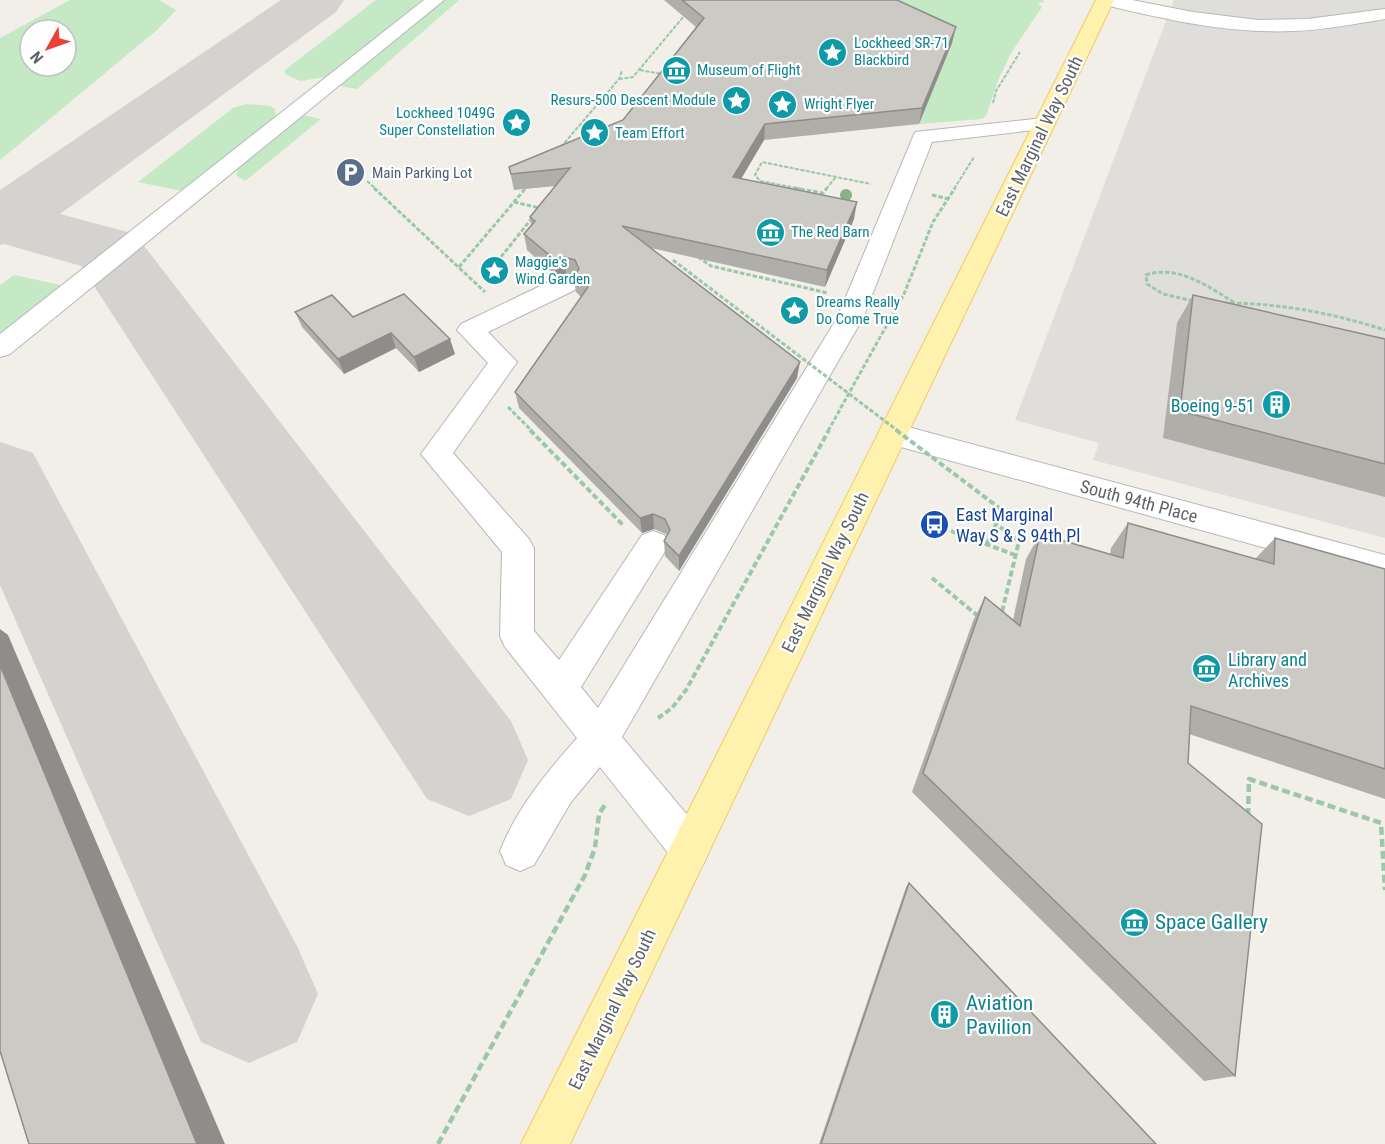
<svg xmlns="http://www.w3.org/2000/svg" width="1385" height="1144" viewBox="0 0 1385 1144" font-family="'Roboto Condensed',sans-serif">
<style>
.industrial{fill:#e0deda}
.green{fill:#c5e8c5;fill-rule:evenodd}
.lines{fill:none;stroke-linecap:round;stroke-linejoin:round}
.taxiway{fill:#d4d3d0;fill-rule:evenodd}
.minor-casing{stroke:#b5b8bc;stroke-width:2}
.major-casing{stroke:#f2c960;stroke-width:2}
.path-far3{stroke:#9cc7a9;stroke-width:2;stroke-dasharray:4 1.5;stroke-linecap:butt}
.path-far2{stroke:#9cc7a9;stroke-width:3;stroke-dasharray:4.5 2;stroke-linecap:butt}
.path-far1{stroke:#9cc7a9;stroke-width:4;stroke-dasharray:6 3;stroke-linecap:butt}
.path{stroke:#9cc7a9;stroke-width:4.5;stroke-dasharray:8 4;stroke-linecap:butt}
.minor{fill:#fff;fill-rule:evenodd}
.major{fill:#fff2af;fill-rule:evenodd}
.path-bridge-far1{stroke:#9cc7a9;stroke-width:3;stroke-dasharray:4.5 2;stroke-linecap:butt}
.path-bridge{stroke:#9cc7a9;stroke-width:4;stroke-dasharray:6 3;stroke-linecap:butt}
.tree{fill:#89b387}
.wall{fill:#afaea9}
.shaded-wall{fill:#8f8d8a}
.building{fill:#cccac5;stroke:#8f8d8a;stroke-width:1.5}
.labels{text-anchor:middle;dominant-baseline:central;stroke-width:4.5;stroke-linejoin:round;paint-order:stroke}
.far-culture-label{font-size:15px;fill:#0d838f;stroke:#fff;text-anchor:start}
.far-service-label{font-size:15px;fill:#4e5e75;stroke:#fff;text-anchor:start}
.street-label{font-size:18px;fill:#5f6368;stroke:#fff}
.culture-label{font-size:18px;fill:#0d838f;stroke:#fff;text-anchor:end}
.transit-label{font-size:18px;fill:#164399;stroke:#fff;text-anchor:start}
.near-culture-label{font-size:21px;fill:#0d838f;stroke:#fff;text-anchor:start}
</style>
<rect width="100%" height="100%" fill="#f1efe8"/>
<path class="industrial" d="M1174,0H1385V538L1093,460L1099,443L1015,420Z"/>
<g class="green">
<path d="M70,0H159L176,10L157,30L0,160V38ZM30,30H66V66H30Z"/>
<path d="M376,0H422L326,77L300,81L285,74V70Z"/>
<path d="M443,0H459L357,89L340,86Z"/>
<path d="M862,0H1042L1045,2L1038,3L1042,7L1011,53L999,78L986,116L982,119L919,124L952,43Z"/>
<path d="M247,104L270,106L275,109L276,117L182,191L138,182L233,108Z"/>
<path d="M302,115L321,119L245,181L236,175L239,167Z"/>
<path d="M14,275L65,286L0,336V285Z"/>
</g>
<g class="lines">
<g class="taxiway">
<path d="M281,0H344L336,12L60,214L135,234L511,721L528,760L511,799L469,816L427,799L81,266L4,244L0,245V190Z"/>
<path d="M0,442L33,453L297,946L318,994L297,1042L249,1063L201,1042L0,585Z"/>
</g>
<defs>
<g id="minor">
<path d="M424,0H444L10,354L0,357V334Z"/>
<path d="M1098,0H1132L1193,12L1258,20L1307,19L1385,9V19C1354,24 1324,30 1293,31C1229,34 1163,19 1101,4Z"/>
<path d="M1044,118L1051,120L1054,124L1051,128L932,142L863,318L622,737L704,835L710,849L704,863L690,869L676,863L600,767L571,802L534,865L520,871L506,865L500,851C517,808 547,772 577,738L505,647L500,636L502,552L421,454L488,363L457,330L461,324L557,278L566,276L575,278L579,284L575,290L488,332L517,362L453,453L529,539L534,548V631L559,660L642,535L653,531L664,535L669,544L664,553L581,687L598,708L837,318L915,132Z"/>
<path d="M893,423L1385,555V581L883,442L878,434L883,426Z"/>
</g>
<path id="major" d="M1096,0H1114L570,1144H521Z"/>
</defs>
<use href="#minor" class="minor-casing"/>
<use href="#major" class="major-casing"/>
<g class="path-far3">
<path d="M640,70L662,74"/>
<path d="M619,79L633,77L684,16"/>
<path d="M993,103L996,91L1020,52"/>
<path d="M561,147L619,79L622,71"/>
<path d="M367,181L376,189"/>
<path d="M802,189L760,181L755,175L762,162L871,184"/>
<path d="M826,189L836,177"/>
<path d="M954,189L974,157"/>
</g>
<g class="path-far2">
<path d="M374,188L485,292"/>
<path d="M794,188L823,193L827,188"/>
<path d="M932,195L949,199"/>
<path d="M514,202L540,208L539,210"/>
<path d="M698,257L711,266L828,293"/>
<path d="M497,262L532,218"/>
<path d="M459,267L525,189"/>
<path d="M1193,301L1163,294L1147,284L1146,275C1178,264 1209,287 1235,303"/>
<path d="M1224,303C1280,303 1332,313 1385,330"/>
<path d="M508,407L532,431"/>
<path d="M828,431L904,294L933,222L955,188"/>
</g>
<g class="path-far1">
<path d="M530,430L624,526"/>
<path d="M951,531L1015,555"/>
<path d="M987,544L996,524L1019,541L1001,616"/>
<path d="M932,578L978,616"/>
<path d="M658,718L672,708L686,690L829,430"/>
</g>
<g class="path">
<path d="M1248,816L1249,779L1381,823L1385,890"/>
<path d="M438,1144L585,875L595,848L599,814L606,803"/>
</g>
<use href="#minor" class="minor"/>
<use href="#major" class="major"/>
<path class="path-bridge-far1" d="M673,260L898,431"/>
<path class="path-bridge" d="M896,430L1002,510L996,524"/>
</g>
<circle class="tree" cx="846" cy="195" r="6"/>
<g class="wall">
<path d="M664,0H897L952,43L919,124L764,140L741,179L854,219L825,287L651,248L797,378L679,571L665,556L664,541L667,536L666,534L654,529L642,533L519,408L515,392L581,297L576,292L573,276L566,274L556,276L527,250L524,234L531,225L530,217L556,186L514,190L509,167L623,120L696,27Z"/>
<path d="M1193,295L1385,339V497L1163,438L1177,323Z"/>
<path d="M295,312L353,317L455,354L419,372L396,348L344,374L302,327Z"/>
<path d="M1128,523L1255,559L1275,538L1385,569V799L1189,734L1188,763L1235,1076L1204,1081L912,792L973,621L985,597L1013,620L1026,559L1040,534L1110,555L1111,548Z"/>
<path d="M909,883L1156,1144H819L906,887Z"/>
</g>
<g class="shaded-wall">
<path d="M956,27L952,43L919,124L922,108Z"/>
<path d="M765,124L764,140L732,194L733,177Z"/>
<path d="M857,202L854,219L825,287L827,270Z"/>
<path d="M564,257L566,274L556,276L554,259Z"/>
<path d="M391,333L396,348L344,374L338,359Z"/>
<path d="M450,339L455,354L419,372L414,357Z"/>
<path d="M800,362L797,378L679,571V556Z"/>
<path d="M653,514L654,529L642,533L640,518Z"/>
<path d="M0,629L8,635L225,1144H197L0,665Z"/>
</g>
<g class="building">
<path d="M682,0H897L956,27L922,108L765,124L733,177L857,202L827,270L622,226L800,362L679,556L664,541L670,530L665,519L653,514L640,518L515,392L588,287L573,276L579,269L575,260L564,257L554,259L524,234L535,221L530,217L570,168L511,174L509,167L623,120L704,18Z"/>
<path d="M404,294L450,339L414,357L391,333L338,359L295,312L332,295L353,317Z"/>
<path d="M1193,295L1385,339V464L1180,411Z"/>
<path d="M1128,523L1274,564L1275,538L1385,569V769L1191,706L1188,763L1262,824L1235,1076L923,773L985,597L1020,626L1040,534L1123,558Z"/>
<path d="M0,665L197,1144H29L0,1051Z"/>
<path d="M909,883L1156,1144H821Z"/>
</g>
<defs>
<symbol id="sight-disc" viewBox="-11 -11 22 22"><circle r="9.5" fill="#0f9aa8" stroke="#fff"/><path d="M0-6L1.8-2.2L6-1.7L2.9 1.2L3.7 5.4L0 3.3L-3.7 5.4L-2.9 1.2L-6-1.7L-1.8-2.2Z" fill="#fff"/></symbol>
<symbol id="museum-disc" viewBox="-11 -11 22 22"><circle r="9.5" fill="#0f9aa8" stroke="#fff"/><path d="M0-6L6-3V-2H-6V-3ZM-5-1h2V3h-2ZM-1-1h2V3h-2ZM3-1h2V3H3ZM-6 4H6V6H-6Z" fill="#fff"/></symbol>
<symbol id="parking-disc" viewBox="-11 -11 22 22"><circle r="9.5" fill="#5c6f8a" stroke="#fff"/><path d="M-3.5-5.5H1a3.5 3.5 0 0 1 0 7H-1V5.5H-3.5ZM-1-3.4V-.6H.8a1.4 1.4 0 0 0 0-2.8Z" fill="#fff"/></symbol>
<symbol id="building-disc" viewBox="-11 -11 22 22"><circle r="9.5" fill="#0f9aa8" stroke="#fff"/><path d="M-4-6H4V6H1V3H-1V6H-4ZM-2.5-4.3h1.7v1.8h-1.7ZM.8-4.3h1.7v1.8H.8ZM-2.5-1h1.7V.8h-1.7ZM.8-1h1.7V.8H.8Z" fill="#fff"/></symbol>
<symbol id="bus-disc" viewBox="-11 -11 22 22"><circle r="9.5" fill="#1a4fb4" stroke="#fff"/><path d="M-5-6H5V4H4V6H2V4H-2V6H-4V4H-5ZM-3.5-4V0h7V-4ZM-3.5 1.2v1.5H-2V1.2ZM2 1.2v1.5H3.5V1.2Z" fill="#fff"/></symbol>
</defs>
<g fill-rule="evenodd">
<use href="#sight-disc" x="816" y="36" width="33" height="33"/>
<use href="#museum-disc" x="660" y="54" width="33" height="33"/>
<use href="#sight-disc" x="720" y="84" width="33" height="33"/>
<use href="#sight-disc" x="766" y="88" width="33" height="33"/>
<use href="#sight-disc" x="500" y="106" width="33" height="33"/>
<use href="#sight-disc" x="578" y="116" width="33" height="33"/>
<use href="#parking-disc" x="334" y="156" width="33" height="33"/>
<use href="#museum-disc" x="754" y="216" width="33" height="33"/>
<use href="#sight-disc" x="478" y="254" width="33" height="33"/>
<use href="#sight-disc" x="778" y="294" width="33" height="33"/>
<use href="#building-disc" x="1260" y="388" width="33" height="33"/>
<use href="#bus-disc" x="918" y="508" width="33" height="33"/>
<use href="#museum-disc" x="1190" y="652" width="33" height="33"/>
<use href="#museum-disc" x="1118" y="906" width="33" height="33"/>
<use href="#building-disc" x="928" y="998" width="33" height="33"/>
</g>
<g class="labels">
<g class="far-culture-label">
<text x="854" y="43">Lockheed SR-71<tspan x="854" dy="17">Blackbird</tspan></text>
<text x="697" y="70">Museum of Flight</text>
<text x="716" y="100" text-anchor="end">Resurs-500 Descent Module</text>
<text x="804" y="104">Wright Flyer</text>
<text x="495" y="113" text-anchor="end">Lockheed 1049G<tspan x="495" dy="17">Super Constellation</tspan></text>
<text x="615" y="133">Team Effort</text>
<text x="791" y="232">The Red Barn</text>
<text x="515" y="262">Maggie's<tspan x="515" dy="17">Wind Garden</tspan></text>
<text x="816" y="302">Dreams Really<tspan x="816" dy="17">Do Come True</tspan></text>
</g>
<g class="far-service-label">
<text x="372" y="173">Main Parking Lot</text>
</g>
<g class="street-label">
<text transform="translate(1039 136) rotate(-64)">East Marginal Way South</text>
<text transform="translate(1139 501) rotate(15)">South 94th Place</text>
<text transform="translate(825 572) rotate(-64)">East Marginal Way South</text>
<text transform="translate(612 1009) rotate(-64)">East Marginal Way South</text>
</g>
<g class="culture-label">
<text x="1255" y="405">Boeing 9-51</text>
<text x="1228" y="659" text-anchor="start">Library and<tspan x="1228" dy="21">Archives</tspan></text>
</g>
<g class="transit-label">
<text x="956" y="514">East Marginal<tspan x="956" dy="21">Way S &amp; S 94th Pl</tspan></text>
</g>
<g class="near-culture-label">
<text x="1155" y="922">Space Gallery</text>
<text x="966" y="1003">Aviation<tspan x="966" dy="24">Pavilion</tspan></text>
</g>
</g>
<g transform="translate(48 48) rotate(230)"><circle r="28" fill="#ffffff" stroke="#bfc1c3" stroke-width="1.5"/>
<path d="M0-4.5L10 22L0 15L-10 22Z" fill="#ea4335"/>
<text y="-9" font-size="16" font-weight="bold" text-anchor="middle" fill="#5f6368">N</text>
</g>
</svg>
